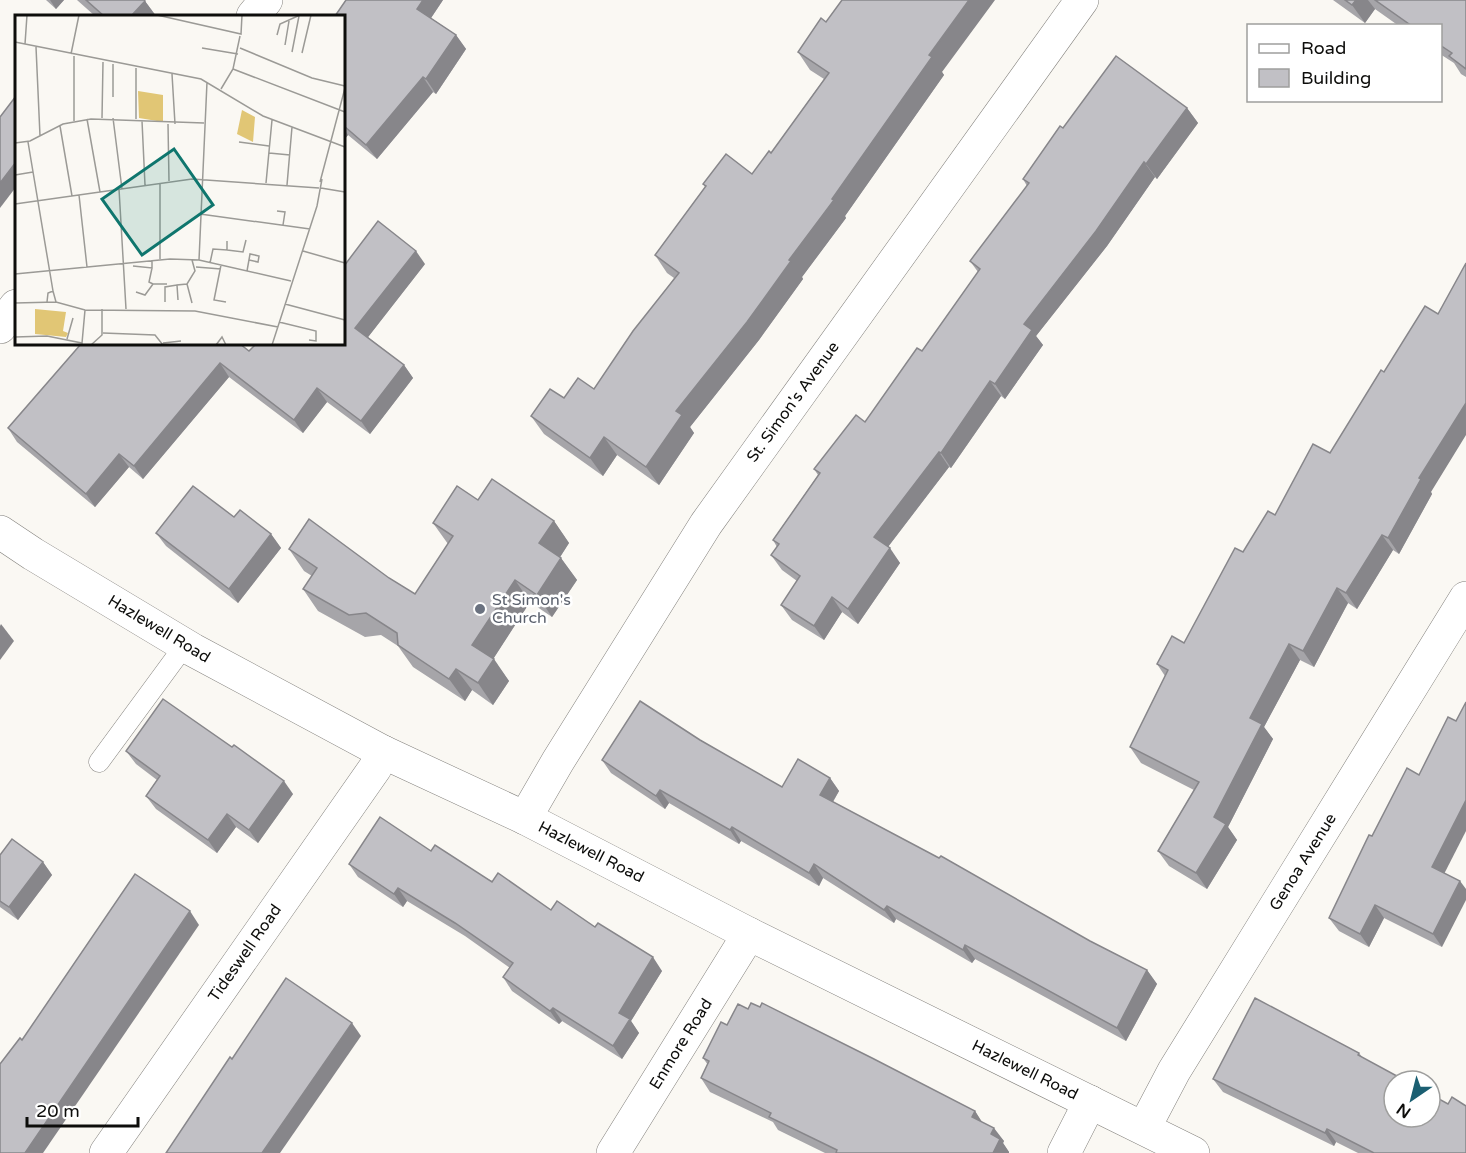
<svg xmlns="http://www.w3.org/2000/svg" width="1466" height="1153" viewBox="0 0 1466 1153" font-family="'Varela Round',sans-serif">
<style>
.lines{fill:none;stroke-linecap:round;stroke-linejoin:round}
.lane-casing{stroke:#83817d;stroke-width:21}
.street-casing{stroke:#83817d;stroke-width:34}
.lane{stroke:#fff;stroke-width:20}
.street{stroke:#fff;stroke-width:33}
.wall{fill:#a6a5a9}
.shaded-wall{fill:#87868a}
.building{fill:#c1c0c5;stroke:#87868a;stroke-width:1.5}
.worship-dot{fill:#6b7280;stroke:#fff;stroke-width:2}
.labels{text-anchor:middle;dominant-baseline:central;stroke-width:5;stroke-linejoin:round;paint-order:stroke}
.street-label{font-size:16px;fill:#0d0d0b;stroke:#fff}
.worship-label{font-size:16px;fill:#5b616d;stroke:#fff;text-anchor:start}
.inset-road{fill:none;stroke:#9b9a96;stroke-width:1.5}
.view{fill:#0f766e;fill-opacity:0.15;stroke:#0f766e;stroke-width:3}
.inset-edge{fill:none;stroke:#0d0d0b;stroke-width:3}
</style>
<rect width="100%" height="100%" fill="#faf8f3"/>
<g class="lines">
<defs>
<path id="lane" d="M99,762L185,645"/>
<g id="street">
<path d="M253,16L266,0"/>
<path d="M0,327L16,306"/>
<path d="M0,532L33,554L193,650L383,752L525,818L749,934L1193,1153"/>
<path d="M525,818L558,761L706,524L1082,0"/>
<path d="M1144,1128L1174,1071L1466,598"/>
<path d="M106,1153L375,768L383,752"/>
<path d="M613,1153L749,934"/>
<path d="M1064,1153L1090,1102"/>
</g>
</defs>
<use href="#lane" class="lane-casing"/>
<use href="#street" class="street-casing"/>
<use href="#lane" class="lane"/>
<use href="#street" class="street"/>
</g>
<g class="wall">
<path d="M46,0H64L56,9Z"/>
<path d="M77,0H144L156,16H95Z"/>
<path d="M443,0L431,18L456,35L466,49L436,94L433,92L377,159L348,135L344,140V16Z"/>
<path d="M1333,0H1466V77L1461,74L1454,63L1440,54V26H1399L1375,9L1365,23Z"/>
<path d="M826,22L942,72L944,75L845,216L846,218L802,277L803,279L759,340L690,427L694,433L659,485L617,455L603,476L544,434L531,416L564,398L594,389L674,278L667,273L655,255L705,187L703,184L752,174L771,153L824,79L810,70L798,52Z"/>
<path d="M1187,108L1198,123L1157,179L1155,177L1107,246L1036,336L1043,345L1005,399L1001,396L951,468L949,467L888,547L900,563L858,624L842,612L824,640L792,620L781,605L797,581L782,570L771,555L777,547L773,540L818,475L814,469L865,422L922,351L978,272L970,261L1027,186L1023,179L1063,128Z"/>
<path d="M425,264L368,337L404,365L413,378L370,434L327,402L303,433L229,377L143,479L129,467L95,507L17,442L8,428L249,351Z"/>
<path d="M1431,492L1432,494L1399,554L1393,550L1357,609L1348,603L1314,667L1300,660L1264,727L1273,739L1228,827L1237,840L1207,889L1169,866L1158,851L1194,790L1141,763L1130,747L1165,676L1157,664L1184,643L1243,552L1275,515Z"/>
<path d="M478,500L554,521L569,543L560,557L577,580L552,617L530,602L493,659L509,681L493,705L472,690L465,701L413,667L398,646L381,635L365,637L318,611L303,589L312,576L304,571L289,549L389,578L415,594L448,544L433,523Z"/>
<path d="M156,533L271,534L281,548L238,603L166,546Z"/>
<path d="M700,740L782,787L830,778L839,791L833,802L1090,941L1147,970L1157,984L1126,1041L975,959L972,963L896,919L894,923L823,878L819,886L741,841L739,844L669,803L665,809L611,773L602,760Z"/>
<path d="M126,751L293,794L258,843L236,827L217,853L156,809L146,796L157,780L136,764Z"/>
<path d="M431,851L551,910L595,927L662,971L631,1021L639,1033L622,1059L562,1021L559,1024L512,991L503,977L510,968L465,936L407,901L403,907L358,877L349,864Z"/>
<path d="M0,855L43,862L52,875L18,920L0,907Z"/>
<path d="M1445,873L1442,947L1384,918L1369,947L1339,931L1329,918Z"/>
<path d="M727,1025L975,1111L981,1121L1004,1141L1003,1143L1009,1152V1153H825L778,1130L773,1122L710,1092L701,1078L708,1065L703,1058Z"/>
<path d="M1359,1053L1363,1058L1466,1153H1358L1336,1142L1334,1146L1223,1092L1213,1079Z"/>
</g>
<g class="shaded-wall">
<path d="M50,0H64L56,9Z"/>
<path d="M423,0H443L427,24L417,9Z"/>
<path d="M969,0H995L942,72L944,75L845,216L846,218L802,277L803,279L759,340L690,427L694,433L659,485L646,467L676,411L789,260L832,199L929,55Z"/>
<path d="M1356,0H1368L1375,9L1365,23L1352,5Z"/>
<path d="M145,1L156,16H131Z"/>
<path d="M456,35L466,49L436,94L426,79Z"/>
<path d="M423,77L433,92L377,159L366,145Z"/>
<path d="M1187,108L1198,123L1157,179L1146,164Z"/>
<path d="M344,129L348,135L344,140Z"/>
<path d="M16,162V187L0,208V183Z"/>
<path d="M1144,162L1155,177L1107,246L1036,336L1043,345L1005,399L995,384L1024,324Z"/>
<path d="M416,251L425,264L365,341L355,328Z"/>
<path d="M220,363L229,377L143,479L134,466Z"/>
<path d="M404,365L413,378L370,434L361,421Z"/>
<path d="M990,381L1001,396L951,468L941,453Z"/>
<path d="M317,388L327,402L303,433L294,420Z"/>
<path d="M1466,402V435L1431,492L1432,494L1399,554L1388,538L1419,478Z"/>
<path d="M604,437L617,455L603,476L590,458Z"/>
<path d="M939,452L949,467L884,552L874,537Z"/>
<path d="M119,454L129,467L95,507L86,494Z"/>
<path d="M554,521L569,543L555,565L539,543Z"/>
<path d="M271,534L281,548L238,603L229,589Z"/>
<path d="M1382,535L1393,550L1357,609L1346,593Z"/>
<path d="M890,548L900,563L858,624L848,609Z"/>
<path d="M561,558L577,580L552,617L537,595Z"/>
<path d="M515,580L530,602L488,667L472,645Z"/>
<path d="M1337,588L1348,603L1314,667L1303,651Z"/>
<path d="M832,597L842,612L824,640L814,626Z"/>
<path d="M1,624L14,641L0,660V626Z"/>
<path d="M1289,644L1300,660L1264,727L1273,739L1228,827L1237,840L1207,889L1196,873L1214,817L1250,718Z"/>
<path d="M494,659L509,681L493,705L478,683Z"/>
<path d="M456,669L472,690L465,701L449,679Z"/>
<path d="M830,778L839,791L829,808L820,795Z"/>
<path d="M284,781L293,794L258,843L249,830Z"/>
<path d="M660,790L669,803L665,809L656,796Z"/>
<path d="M1466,800V831L1441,880L1432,867Z"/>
<path d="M227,814L236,827L217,853L208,840Z"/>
<path d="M732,827L741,841L739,844L730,830Z"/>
<path d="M43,862L52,875L18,920L9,907Z"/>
<path d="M814,864L823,878L819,886L809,873Z"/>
<path d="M1460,881L1466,889V900L1442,947L1433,934Z"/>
<path d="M398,888L407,901L403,907L394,894Z"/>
<path d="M1375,905L1384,918L1369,947L1360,934Z"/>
<path d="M887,906L896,919L894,923L884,910Z"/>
<path d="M190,911L199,925L43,1153H25Z"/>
<path d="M965,945L975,959L972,963L963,950Z"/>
<path d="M653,957L662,971L631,1021L639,1033L622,1059L613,1046L619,1013Z"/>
<path d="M1147,970L1157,984L1126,1041L1117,1028Z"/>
<path d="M553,1008L562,1021L559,1024L550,1011Z"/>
<path d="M352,1023L361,1036L280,1153H262Z"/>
<path d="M975,1111L984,1125L972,1117Z"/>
<path d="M994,1128L1004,1141L1003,1143L1009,1152V1153H993L991,1134Z"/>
<path d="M1327,1129L1336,1142L1334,1146L1325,1133Z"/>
</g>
<g class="building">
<path d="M86,0H144L145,1L131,16H104Z"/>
<path d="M346,0H423L417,9L456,35L426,79L423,77L366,145L344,126V16H335Z"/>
<path d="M842,0H969L929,55L932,57L832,199L834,200L789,260L791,261L747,322L676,411L682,415L646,467L604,437L590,458L531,416L550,389L564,398L578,378L594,389L633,331L679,273L655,255L706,186L703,184L726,154L752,174L769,151L771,153L829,73L798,52L821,18L826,22Z"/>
<path d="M1345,0H1356L1352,5Z"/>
<path d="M1375,0H1466V69L1449,56L1452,53L1440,45V26H1412Z"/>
<path d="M1116,56L1187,108L1146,164L1144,162L1096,231L1024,324L1032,330L995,384L990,381L941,453L939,452L874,537L890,548L848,609L832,597L814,626L781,605L800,576L771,555L779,544L773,540L820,473L814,469L856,415L865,422L917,348L922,351L980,269L970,261L1029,183L1023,179L1060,126L1063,128Z"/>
<path d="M16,96V162L0,183V117Z"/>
<path d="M378,221L416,251L355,328L404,365L361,421L317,388L294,420L220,363L134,466L119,454L86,494L8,428L81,344H240L249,351L256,344H344V266Z"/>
<path d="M1466,263V403L1419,478L1421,479L1388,538L1382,535L1346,593L1337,588L1303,651L1289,644L1250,718L1262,724L1214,817L1226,824L1196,873L1158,851L1199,782L1130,747L1168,670L1157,664L1172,636L1184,643L1235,548L1243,552L1268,511L1275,515L1313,444L1330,453L1381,370L1384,372L1425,306L1438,314Z"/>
<path d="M492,479L554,521L539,543L561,558L537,595L515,580L472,645L494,659L478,683L456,669L449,679L398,645L397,633L366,613L349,615L303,589L317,568L289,549L309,519L389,578L415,594L453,536L433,523L457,486L478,500Z"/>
<path d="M193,486L234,517L240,510L271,534L229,589L156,533Z"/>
<path d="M163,699L232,747L234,745L284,781L249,830L227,814L208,840L146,796L160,776L126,751Z"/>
<path d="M640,701L700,740L782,787L798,759L830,778L820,795L939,858L941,856L1090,941L1147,970L1117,1028L965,945L963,950L887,906L884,910L814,864L809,873L732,827L730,830L660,790L656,796L602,760Z"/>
<path d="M1466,702V800L1432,867L1460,881L1433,934L1375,905L1360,934L1329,918L1369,835L1372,836L1407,768L1419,775L1448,717L1456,721Z"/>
<path d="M380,817L431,851L435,845L492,882L498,873L551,910L557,901L595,927L598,923L653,957L619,1013L630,1019L613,1046L553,1008L550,1011L503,977L513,963L455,923L398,888L394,894L349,864Z"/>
<path d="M12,839L43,862L9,907L0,901V855Z"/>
<path d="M135,874L190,911L25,1153H0V1064L20,1038L22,1040Z"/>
<path d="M286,978L352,1023L262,1153H166L230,1057L232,1059Z"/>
<path d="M1255,998L1359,1053L1358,1055L1406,1081H1394V1117H1430V1094L1448,1104L1452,1097L1466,1106V1153H1374L1327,1129L1325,1133L1213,1079Z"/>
<path d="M751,1003L760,1007L762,1003L872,1058L975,1111L972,1117L994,1128L991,1134L1000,1139L993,1153H836L837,1150L769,1117L771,1113L701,1078L709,1061L703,1058L721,1022L727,1025L738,1004L748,1009Z"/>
</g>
<circle class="worship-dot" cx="480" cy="609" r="6"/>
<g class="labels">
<g class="street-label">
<text transform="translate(793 402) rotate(-54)">St. Simon's Avenue</text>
<text transform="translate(159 629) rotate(31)">Hazlewell Road</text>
<text transform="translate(591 852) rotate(27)">Hazlewell Road</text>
<text transform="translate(1303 862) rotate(-58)">Genoa Avenue</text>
<text transform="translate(245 953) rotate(-55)">Tideswell Road</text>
<text transform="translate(681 1044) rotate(-58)">Enmore Road</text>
<text transform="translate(1025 1070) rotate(26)">Hazlewell Road</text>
</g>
<g class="worship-label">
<text x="492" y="600">St Simon's<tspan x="492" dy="18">Church</tspan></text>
</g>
</g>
<g transform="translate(15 15)">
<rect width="330" height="330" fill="#faf8f3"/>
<path d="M123,76L148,80V107L124,103ZM227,95L240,102L238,127L222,119ZM20,294L51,297L48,316L53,318L51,322L20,319Z" fill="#e1c675"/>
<path class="inset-road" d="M142,0L226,19L227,0M262,20L265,9L285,0M0,27L186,64L248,101L330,132M10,29L12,0M270,30L274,6M21,32L25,121M187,33L223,39M225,33L297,63L330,71M277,37L284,1M287,38L296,0M56,39L64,0M98,49V82M121,53V104M218,54L330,97M157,59L160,109M206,74L218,54L225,21M87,103L88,47M98,103L107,174M72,104L85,177M59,106V41M127,106L130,170M153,109L154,166M45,111L57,181M13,127L38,276M224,127L254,131M0,128L15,126L48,109L76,104L189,108M254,138L275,140M0,160L18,157M305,167L330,73M145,168V244M251,168L257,105M272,170L277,112M306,173L330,177M104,174L111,294M64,180L72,252M0,189L177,164L304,173M262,196L270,197L268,210M185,199L295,214M212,235L228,237L231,225M288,236L330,248M184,245L192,67M195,248L198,234L212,235V226M206,250L199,285L211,287M118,251L137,253V245M181,252L206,254M137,253L134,267L138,269M232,256L235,239L244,241L243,247L234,245M0,259L155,244L184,245L276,266M172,269L177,288M121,277L130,280L138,269H152M163,285L162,270L172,269L180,256L177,245M32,287L33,278L38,276L41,287M150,287V272L162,270M0,288L41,287L70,295L180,296L263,312M270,289L330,305M264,307L301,316V326L294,325M88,318L140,320L148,330M0,322L32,321L67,328L70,295M52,324L58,303M148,328L166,326M76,330L87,320V294M201,330L207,322L211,330M257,330L302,191L307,164"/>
<path class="view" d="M159,134L198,190L127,240L87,184Z"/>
<rect width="330" height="330" class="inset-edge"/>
</g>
<rect x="1247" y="24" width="195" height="78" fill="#ffffff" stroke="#9e9e9d" stroke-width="1.5"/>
<rect x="1259" y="44" width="30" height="9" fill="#ffffff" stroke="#9e9e9d" stroke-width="1.5"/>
<text x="1301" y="54" font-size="18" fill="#0d0d0b">Road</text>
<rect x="1259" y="69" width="30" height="18" fill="#c1c0c5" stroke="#9e9e9d" stroke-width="1.5"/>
<text x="1301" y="84" font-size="18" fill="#0d0d0b">Building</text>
<g transform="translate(1412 1099) rotate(215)"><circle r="28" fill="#ffffff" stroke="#9e9e9d" stroke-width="1.5"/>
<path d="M0-4.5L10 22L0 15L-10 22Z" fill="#1b5f72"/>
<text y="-9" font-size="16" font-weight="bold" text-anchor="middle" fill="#0d0d0b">N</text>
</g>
<path d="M27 1117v9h111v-9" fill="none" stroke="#0d0d0b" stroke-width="3"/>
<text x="36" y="1117" font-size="18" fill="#0d0d0b" stroke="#ffffff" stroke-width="4.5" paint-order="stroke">20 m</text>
</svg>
